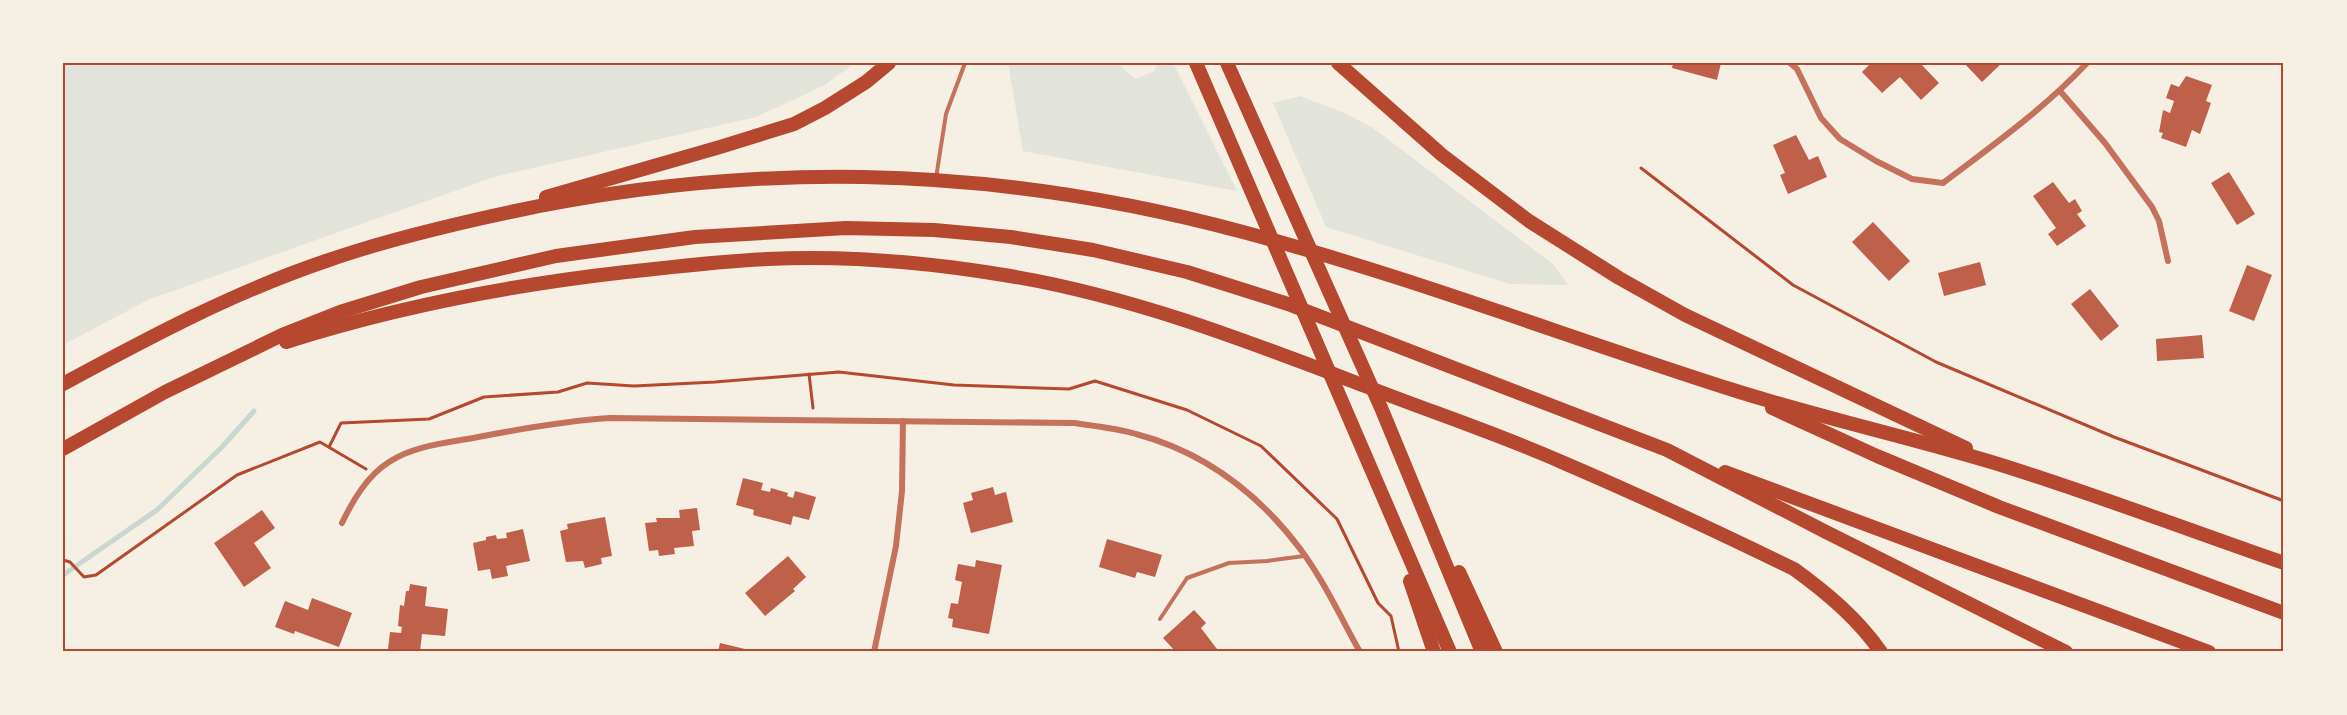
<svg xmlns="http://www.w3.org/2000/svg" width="2347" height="715" viewBox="0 0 2347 715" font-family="Lato,sans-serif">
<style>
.green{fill:#e2e4dc}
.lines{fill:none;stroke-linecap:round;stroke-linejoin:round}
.stream{stroke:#c9d6d2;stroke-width:5}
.building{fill:#bf614a}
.path{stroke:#b5482f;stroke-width:3}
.service{stroke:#c5725c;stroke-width:4}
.minor{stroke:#c5725c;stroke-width:6}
.motorway{stroke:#b5482f;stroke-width:14}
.neatline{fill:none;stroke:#b5482f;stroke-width:2}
</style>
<rect width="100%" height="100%" fill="#f6efe4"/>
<g class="green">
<path d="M63,63H855L823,86L756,117L494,177L150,299L63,345Z"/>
<path d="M1008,63H1117L1135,79L1154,71L1158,63H1173L1237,191L1023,151Z"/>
<path d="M1300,96L1347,114L1373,128L1554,265L1568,285L1510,284L1326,227L1273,103Z"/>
</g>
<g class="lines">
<path class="stream" d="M63,575L157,510L222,447L254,411"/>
</g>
<g class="building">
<path d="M1673,63H1721L1717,80L1672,68Z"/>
<path d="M1871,63H1920L1939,83L1921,100L1900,77L1882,93L1862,72Z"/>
<path d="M1964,63H2002L1982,82Z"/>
<path d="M2186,76L2212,85L2206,101L2211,103L2200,134L2192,130L2186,147L2161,138L2163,133L2159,132L2163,110L2170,113L2174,101L2166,98L2171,84L2179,87Z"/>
<path d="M1796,135L1809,160L1818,156L1827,177L1788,194L1780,175L1785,173L1773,145Z"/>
<path d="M2229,172L2255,214L2237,225L2211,183Z"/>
<path d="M2053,182L2069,203L2075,199L2082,211L2077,214L2086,226L2057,246L2048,234L2056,228L2033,196Z"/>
<path d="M1873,222L1910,261L1889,281L1852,242Z"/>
<path d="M1980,262L1986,285L1944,296L1938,273Z"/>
<path d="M2247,265L2272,275L2254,321L2229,311Z"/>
<path d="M2090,289L2119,326L2101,341L2071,304Z"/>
<path d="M2202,335L2204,358L2157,361L2156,339Z"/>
<path d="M743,478L763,483L761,490L770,492L771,488L788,493L787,496L793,498L795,491L816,497L809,520L793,516L791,525L753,515L754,510L736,505Z"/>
<path d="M993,487L995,495L1006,492L1013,522L971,533L963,503L973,500L971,493Z"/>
<path d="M697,508L700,530L692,531L694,546L674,548L675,554L659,556L658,550L649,551L645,523L657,522L656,518H680L679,510Z"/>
<path d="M262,510L275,528L254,543L271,568L244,587L214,543Z"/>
<path d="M605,517L612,556L601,558L602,564L585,568L583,561L566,562L560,531L568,529L567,524Z"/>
<path d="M523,529L530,561L506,566L508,576L492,579L490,569L478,571L473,543L486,540V537L496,535L497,539L507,538L506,533Z"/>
<path d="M1107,539L1162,555L1155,577L1137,572L1135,578L1099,567Z"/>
<path d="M788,556L806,577L793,589L795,591L765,616L745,593Z"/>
<path d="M976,560L1002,565L989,634L952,627L953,619L948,618L951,603L958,604L962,582L955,580L958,564L975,567Z"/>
<path d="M410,584L427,587L425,606L448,609L445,636L422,634L420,652L388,649L390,632L401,633L402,627L398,626L400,605L404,606L406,591H409Z"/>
<path d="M312,598L352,613L339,647L295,631L294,634L275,627L285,601L308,610Z"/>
<path d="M1194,610L1206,623L1201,628L1217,649L1213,652H1176L1163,638Z"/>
<path d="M720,643L745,649V652H718Z"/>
</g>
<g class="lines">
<g class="path">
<path d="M1641,168L1793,285L1936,362L2114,437L2284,501"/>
<path d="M809,374L813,408"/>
<path d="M329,447L341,423L429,419L484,397L558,392L587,383L634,386L715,382L839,372L954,385L1069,389L1095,381L1187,410L1261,446L1337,519L1378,603L1391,616L1399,652"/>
<path d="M63,560L70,562L84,577L96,575L237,475L320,442L366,469"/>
</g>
<g class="service">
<path d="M936,178L946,114L965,63"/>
<path d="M1160,619L1187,578L1229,563L1267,561L1304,556"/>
</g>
<g class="minor">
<path d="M1790,63L1797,69L1821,118L1840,139L1876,161L1912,179L1943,183C1993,145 2044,109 2087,63"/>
<path d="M2060,91L2105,143L2152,207L2159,221L2168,261"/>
<path d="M342,523C353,500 367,476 389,462C413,446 445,443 473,438C519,429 563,421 610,418L1074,423C1095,426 1116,428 1136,434C1204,452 1259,494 1301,550C1324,581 1341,618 1360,652"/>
<path d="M874,652L896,546L902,491L903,421"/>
</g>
<g class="motorway">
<path d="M1196,63L1450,652"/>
<path d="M1227,63L1382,410L1482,652"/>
<path d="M1338,63L1442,155L1529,221L1619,278L1685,315L1966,448"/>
<path d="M546,197L720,147L794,124L825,108L866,82L889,63"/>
<path d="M286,342C396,307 511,285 626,272C673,267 720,261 767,259C846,255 926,262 1004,275C1129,295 1247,341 1365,386C1431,412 1499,434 1564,463C1641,496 1718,532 1794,569C1827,593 1857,618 1881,652"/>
<path d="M63,384C148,338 234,292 326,261C377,243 430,230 483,218C741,159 987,163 1243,232C1408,276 1567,337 1730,389C1818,417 1909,437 1998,464C2094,494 2189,530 2284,563"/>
<path d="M1772,408L1877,456L1999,507L2284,613"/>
<path d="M63,449L165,392L282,335L340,312L421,287L556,256L695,237L846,228L934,230L1011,237L1093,250L1187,272L1288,304L1667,450L1826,532L2066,652"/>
<path d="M1725,472L2209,652"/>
<path d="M1459,572L1496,652"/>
<path d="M1410,581L1434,652"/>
</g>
</g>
<rect width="2347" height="715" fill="none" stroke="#f6efe4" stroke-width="129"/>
<rect x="64" y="64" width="2218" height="586" class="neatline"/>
</svg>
